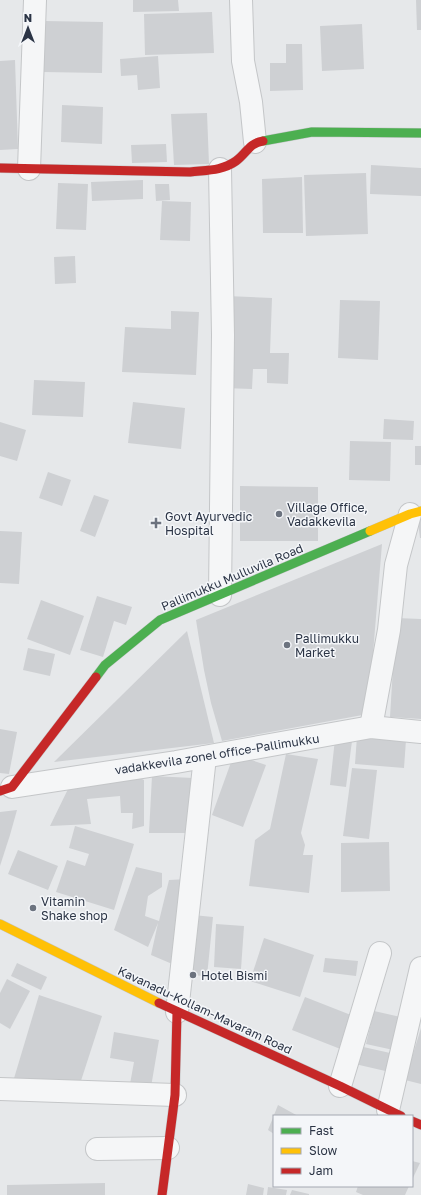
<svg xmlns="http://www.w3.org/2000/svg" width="421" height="1195" viewBox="0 0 421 1195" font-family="'Golos Text',sans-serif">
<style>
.building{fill:#ced0d3}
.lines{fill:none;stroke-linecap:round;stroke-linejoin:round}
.street-casing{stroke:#c4c6c8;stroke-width:24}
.fast-casing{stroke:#c4c6c8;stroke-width:10}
.slow-casing{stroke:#c4c6c8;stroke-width:10}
.jam-casing{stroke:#c4c6c8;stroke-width:10}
.street{stroke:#f5f6f7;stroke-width:22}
.fast{stroke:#4caf50;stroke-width:9}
.slow{stroke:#ffc107;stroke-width:9}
.jam{stroke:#c62828;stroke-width:9}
.poi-dot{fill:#6c737f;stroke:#f4f6f9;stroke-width:1.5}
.labels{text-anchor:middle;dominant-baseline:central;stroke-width:3;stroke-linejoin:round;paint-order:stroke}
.poi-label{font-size:12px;fill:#2b3445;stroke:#f4f6f9;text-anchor:start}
.street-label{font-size:12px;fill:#2b3445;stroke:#f4f6f9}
</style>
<rect width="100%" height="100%" fill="#e6e8ea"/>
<g class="building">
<path d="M133,0H178L179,11L133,12Z"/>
<path d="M416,0H421V30H417Z"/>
<path d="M212,12L214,53L145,55L144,14Z"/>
<path d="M44,21L103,22L102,73L43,72Z"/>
<path d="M362,24L364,69L322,71L320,26Z"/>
<path d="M286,44H302L303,90L270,91V63H286Z"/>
<path d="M158,56L160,88L138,90L137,75L121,76L120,59Z"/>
<path d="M15,60L18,149L0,150V61Z"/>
<path d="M62,105L103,107L102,144L61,142Z"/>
<path d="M207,113L209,164L174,165L171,114Z"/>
<path d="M166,144L167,162L132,163L131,145Z"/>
<path d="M371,165L421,168V196L370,194Z"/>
<path d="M366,173L368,234L306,236L304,175Z"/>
<path d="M302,177L303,233H263L262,179Z"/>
<path d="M143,180V199L92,201L91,182Z"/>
<path d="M58,183L88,184L86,230L56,229Z"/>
<path d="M155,184H169L170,200L156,201Z"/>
<path d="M162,201L191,202L190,241L160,240Z"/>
<path d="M75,256L76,283L55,284L54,257Z"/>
<path d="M227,296L272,298L270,353H289L288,384L267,383V369H253L252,389L223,388Z"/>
<path d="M340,300L380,301L378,360L338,358Z"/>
<path d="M171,311L199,312L196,375L122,372L125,327L171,329Z"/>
<path d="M34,380L85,382L83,417L32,415Z"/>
<path d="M133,402L185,408L181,449L128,443Z"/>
<path d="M384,419L414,421L413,440L383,439Z"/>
<path d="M0,422L26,430L17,461L0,456Z"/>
<path d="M350,441L391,442L390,481L349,480Z"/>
<rect x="415" y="446" width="6" height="19"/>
<path d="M48,472L71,480L62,506L39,498Z"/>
<path d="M240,486L318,487V541H240Z"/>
<path d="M94,495L109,500L95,537L80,531Z"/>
<path d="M417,514H421V538H420Z"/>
<path d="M0,531L22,532L19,584L0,583Z"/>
<path d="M382,544L368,714L222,741L211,703L204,670L196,620Z"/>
<path d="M97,596L132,607L126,625L114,621L103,657L80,650Z"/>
<path d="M41,600L84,616L70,655L27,639Z"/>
<path d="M396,618L421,619V719L390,717Z"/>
<path d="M187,631L214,743L54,762Z"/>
<path d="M28,648L55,654L50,676L23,670Z"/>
<path d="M0,729L17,732L9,774L0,773Z"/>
<path d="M357,736L406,740L404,768L355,764Z"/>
<path d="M335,739L352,741L346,787L330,785Z"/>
<path d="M234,754L266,765L243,827L212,815Z"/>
<path d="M286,754L318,759L301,833L305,845L303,855H313L309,893L249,886L255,840L270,829Z"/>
<path d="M352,768L377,770L369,839L343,836Z"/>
<path d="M136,776L144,780V826L132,829L133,813H121L120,796L87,799L91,824L50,826L70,785Z"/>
<path d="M152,776L193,778L190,833H149Z"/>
<path d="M17,810L10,835L0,866V812Z"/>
<path d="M75,826L134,844L114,910L56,892L67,860L85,866L89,854L69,848Z"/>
<path d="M389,842L390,891L341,892V843Z"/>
<path d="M18,850L58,866L48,890L8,874Z"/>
<path d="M136,867L162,873V887L148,896L145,916L159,921L169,880L188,879L177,966L151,955L158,923L148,947L114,930Z"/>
<path d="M193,915L213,917L207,976L187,975Z"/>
<path d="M216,924L244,926L241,969L214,967Z"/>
<path d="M264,938L314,955L300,997L250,981Z"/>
<path d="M325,958L358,961L356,976L323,972Z"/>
<path d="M17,963L47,977L41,990L11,976Z"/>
<path d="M7,979L30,991L10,1029L0,1023V993Z"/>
<path d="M39,995L102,1016L78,1090L12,1085Z"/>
<path d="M305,997L356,1017L343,1050L292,1030Z"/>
<path d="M374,1011L405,1018L398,1051L366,1044Z"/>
<path d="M421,1028V1084L405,1080Z"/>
<path d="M114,1032L159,1040L151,1087L130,1084L134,1062L110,1058Z"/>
<path d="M359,1046L399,1055L394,1073L355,1064Z"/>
<path d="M278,1105L298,1116H274V1134L268,1130Z"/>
<path d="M412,1161L420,1163L412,1180Z"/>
<path d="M105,1183V1195H7V1185Z"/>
<path d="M248,1184L264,1188L263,1195H246Z"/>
<path d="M358,1186H409L405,1195H363L356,1192Z"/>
<path d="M268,1187L287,1190L286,1195H267Z"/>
<path d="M292,1190L309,1194V1195H290Z"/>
</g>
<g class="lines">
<defs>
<g id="street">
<path d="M241,0L243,61L251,102L255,142"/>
<path d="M29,169L35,0"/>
<path d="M220,595L223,335L220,169"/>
<path d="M371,727L389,630L396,565L410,514"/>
<path d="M12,787L176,762L371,727L421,732"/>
<path d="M177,1012L205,757"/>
<path d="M340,1086L380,953"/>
<path d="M0,1089L175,1095"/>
<path d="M388,1110L421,968"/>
<path d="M97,1149L168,1148"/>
</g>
<g id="fast">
<path d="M263,141L312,132L421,133"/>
<path d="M96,677L105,665L160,620L370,531"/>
</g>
<g id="slow">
<path d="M370,531L410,514L421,511"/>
<path d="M0,924L159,1003"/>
</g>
<g id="jam">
<path d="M0,168L190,172C206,170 222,171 236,161C247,153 249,143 263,141"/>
<path d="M0,791L12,787L96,677"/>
<path d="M159,1003L340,1086L401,1116"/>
<path d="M412,1121L421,1125"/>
<path d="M162,1195L175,1095L177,1012"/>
</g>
</defs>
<use href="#street" class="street-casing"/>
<use href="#fast" class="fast-casing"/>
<use href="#slow" class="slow-casing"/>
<use href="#jam" class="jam-casing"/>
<use href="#street" class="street"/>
<use href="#fast" class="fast"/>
<use href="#slow" class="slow"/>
<use href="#jam" class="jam"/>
</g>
<g class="poi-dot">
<circle cx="279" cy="514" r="4"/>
<path d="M154 517h4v4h4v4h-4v4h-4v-4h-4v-4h4z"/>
<circle cx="287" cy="645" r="4"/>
<circle cx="33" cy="908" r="4"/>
<circle cx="193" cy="975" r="4"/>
</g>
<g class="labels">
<g class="poi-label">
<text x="287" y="507">Village Office,<tspan x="287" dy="14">Vadakkevila</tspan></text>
<text x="165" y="516">Govt Ayurvedic<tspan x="165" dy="14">Hospital</tspan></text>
<text x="295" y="638">Pallimukku<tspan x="295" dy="14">Market</tspan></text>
<text x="41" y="901">Vitamin<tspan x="41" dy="14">Shake shop</tspan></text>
<text x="201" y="975">Hotel Bismi</text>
</g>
<g class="street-label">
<text transform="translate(232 577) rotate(-23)">Pallimukku Mulluvila Road</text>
<text transform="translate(217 754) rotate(-9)">vadakkevila zonel office-Pallimukku</text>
<text transform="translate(205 1010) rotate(25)">Kavanadu-Kollam-Mavaram Road</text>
</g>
</g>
<rect x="273" y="1115" width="140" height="72" fill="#f4f6f9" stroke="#a4a8b1"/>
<rect x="281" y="1128" width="20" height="6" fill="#4caf50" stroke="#a4a8b1"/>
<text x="309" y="1135" font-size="12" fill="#2b3445">Fast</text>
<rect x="281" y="1148" width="20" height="6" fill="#ffc107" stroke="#a4a8b1"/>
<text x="309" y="1155" font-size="12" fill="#2b3445">Slow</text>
<rect x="281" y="1168" width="20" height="6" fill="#c62828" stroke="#a4a8b1"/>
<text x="309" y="1175" font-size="12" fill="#2b3445">Jam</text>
<g transform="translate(28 28)" stroke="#f4f6f9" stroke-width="3" paint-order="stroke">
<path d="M0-3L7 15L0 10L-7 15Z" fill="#2b3445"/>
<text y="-6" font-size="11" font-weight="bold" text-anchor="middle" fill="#2b3445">N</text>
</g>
</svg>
